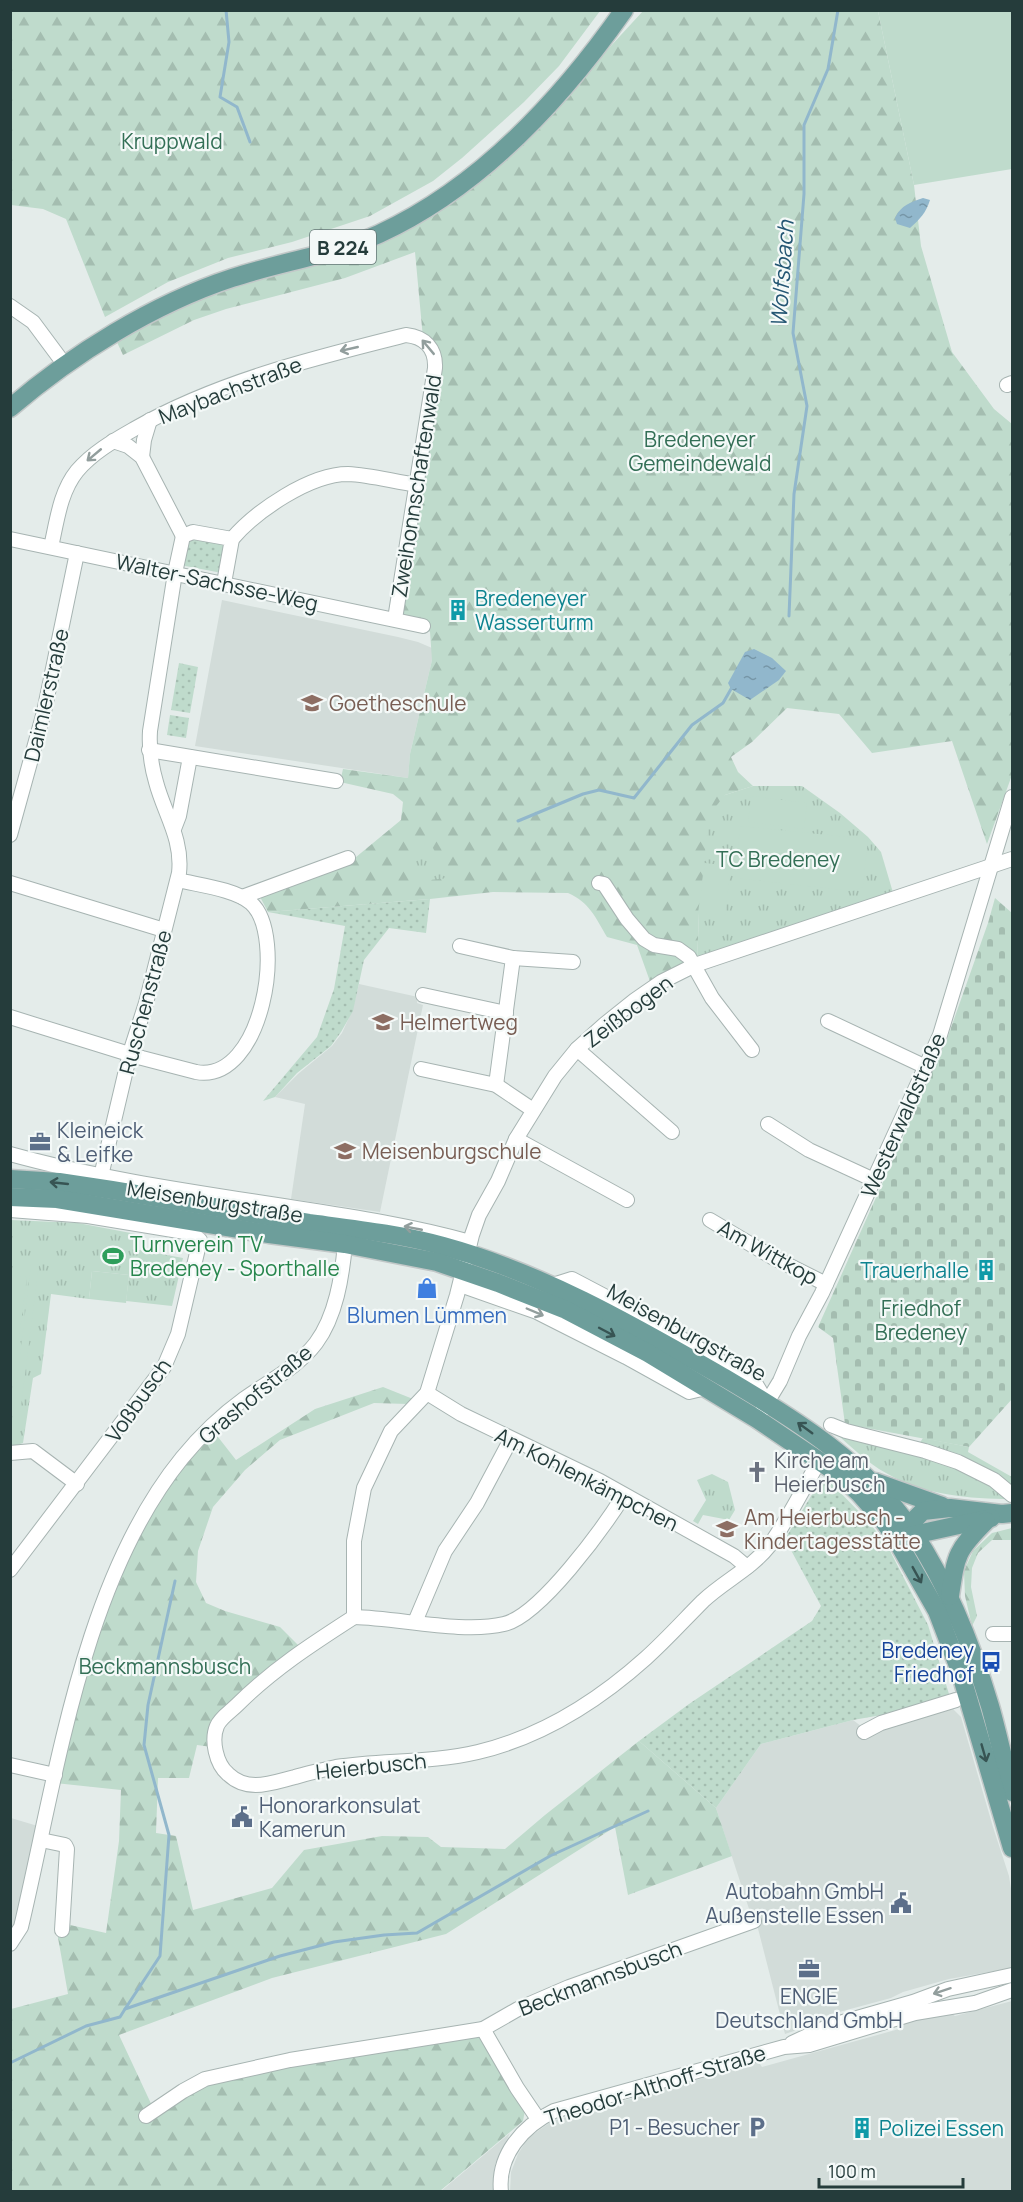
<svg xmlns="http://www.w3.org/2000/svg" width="1023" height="2202" viewBox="0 0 1023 2202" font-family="Manrope,sans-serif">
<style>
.built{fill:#d2dcd9}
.grass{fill:url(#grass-dots)}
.forest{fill:url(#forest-firs)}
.cemetery{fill:url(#cemetery-stones)}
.park{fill:url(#park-tufts)}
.garden{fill:#bfdbcc}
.water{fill:url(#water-ripples)}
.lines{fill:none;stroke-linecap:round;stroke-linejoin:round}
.stream{stroke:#91b7cc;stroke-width:3}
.minor-casing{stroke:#a7b4b2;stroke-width:16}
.major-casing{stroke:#c2c8c8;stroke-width:21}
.minor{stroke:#fff;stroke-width:14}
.major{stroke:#6d9e9b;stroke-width:18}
.oneway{stroke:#929e9d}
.oneway2{stroke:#375453}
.labels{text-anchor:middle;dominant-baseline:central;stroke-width:4.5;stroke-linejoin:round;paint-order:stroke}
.shield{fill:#f4f9f8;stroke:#637574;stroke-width:1.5}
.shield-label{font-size:20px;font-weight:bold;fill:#253c3b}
.park-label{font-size:21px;fill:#336f56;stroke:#f4f9f8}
.street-label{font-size:21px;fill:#253c3b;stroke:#f4f9f8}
.culture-label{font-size:21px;fill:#0d838f;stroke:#f4f9f8;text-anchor:start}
.education-label{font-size:21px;fill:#785e54;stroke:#f4f9f8;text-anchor:start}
.service-label{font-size:21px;fill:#4e5e75;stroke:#f4f9f8;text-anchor:start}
.leisure-label{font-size:21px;fill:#27864d;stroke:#f4f9f8;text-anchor:start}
.shop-label{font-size:21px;fill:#366cbe;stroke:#f4f9f8}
.worship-label{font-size:21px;fill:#5b616d;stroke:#f4f9f8;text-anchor:start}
.transit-label{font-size:21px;fill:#164399;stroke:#f4f9f8;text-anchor:end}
.water-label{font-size:22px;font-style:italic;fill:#245673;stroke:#f4f9f8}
</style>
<defs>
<pattern id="grass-dots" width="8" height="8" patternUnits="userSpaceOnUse" patternTransform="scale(1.5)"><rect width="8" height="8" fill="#bfdbcc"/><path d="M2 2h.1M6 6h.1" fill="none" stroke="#a4bdb0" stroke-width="1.8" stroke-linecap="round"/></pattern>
<pattern id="forest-firs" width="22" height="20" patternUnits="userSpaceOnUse" patternTransform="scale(1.5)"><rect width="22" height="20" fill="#bfdbcc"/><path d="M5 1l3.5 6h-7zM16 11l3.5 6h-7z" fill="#a4bdb0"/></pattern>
<pattern id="cemetery-stones" width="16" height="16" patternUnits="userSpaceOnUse" patternTransform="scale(1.5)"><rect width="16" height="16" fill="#bfdbcc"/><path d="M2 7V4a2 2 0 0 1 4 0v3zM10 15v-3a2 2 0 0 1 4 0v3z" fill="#a4bdb0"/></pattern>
<pattern id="park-tufts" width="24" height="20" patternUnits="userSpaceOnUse" patternTransform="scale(1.5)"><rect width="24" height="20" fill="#bfdbcc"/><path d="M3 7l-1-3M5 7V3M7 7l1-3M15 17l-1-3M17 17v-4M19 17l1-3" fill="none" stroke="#a4bdb0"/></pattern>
<pattern id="water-ripples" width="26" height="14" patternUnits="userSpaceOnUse" patternTransform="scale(1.5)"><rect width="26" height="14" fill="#91b7cc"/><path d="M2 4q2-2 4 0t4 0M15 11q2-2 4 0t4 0" fill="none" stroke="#7696a7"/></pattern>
</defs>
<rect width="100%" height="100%" fill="#e4ecea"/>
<g class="built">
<path d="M222,600L398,637L418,642L432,648V660L410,754L408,778L195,746Z"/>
<path d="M359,984L418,997L417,1003L423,1005L380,1212L291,1199L305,1104L275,1097L298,1074L332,1046L342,1033L352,1011Z"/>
<path d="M953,1709L961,1717L993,1827L1009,1876L1012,1895V1968L949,1979L903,1992L891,1998L806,2021L794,2031L785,2034L755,1917L752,1918L716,1808L761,1744L853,1720L870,1733Z"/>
<path d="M11,1818L41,1827L20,1921L11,1936Z"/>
<path d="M1012,2001V2191L510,2192L511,2172L518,2154L528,2138L552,2121L756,2063L760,2064L762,2067L899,2029L909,2020L949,2012L955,2016Z"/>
<path d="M510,2133L495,2164L493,2191L440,2192Z"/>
</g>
<g class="grass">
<path d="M198,537L222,544L226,551L222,573L180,565C183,551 183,540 198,537Z"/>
<path d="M179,663L198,667L190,713L171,710Z"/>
<path d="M170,715L189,718L186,738L167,735Z"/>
<path d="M430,899L426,933L389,928L364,960L353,1011L341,1032L331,1046L297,1073L275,1097L263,1101L317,1037L334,989L345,926L268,912Z"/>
<path d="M829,1481L869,1522L888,1547L928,1625L949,1694L899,1712L853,1720L761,1744L716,1808L639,1741L689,1704L812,1621L821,1606L785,1539L819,1483Z"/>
</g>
<g class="forest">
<path d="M11,10H600V11L559,66L524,102L462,158L433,181L370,216L292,242L228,258L168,282L105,317L66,219L43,209L11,205Z"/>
<path d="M643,11H878L914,185L921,246L952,352L994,409L1012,424V775L987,844L952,741L872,753L839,714L787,708L752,742L731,757L738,772L753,786L725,795L699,913L697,964L652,987L637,945L607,937C596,918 589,902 568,893L493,892L430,899L268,912L258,893L350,862L401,820L403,802L393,794L340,782L343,769L408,778L410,754L432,660L430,632L424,625L396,617L437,368L423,338L415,252L345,278L226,309L194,320L123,355L116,340L185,302L234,284L362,248L552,110Z"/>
<path d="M383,1387L413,1399L408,1404L374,1403L280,1440L245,1470L213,1507L198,1551L196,1582L206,1603L225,1611L280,1627L301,1648L216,1723L212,1747L197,1745L189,1778H158L156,1833L176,1836L193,1910L272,1888L304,1850L382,1836L428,1837L441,1847L505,1849L545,1815L639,1741L716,1808L732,1856L628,1895L615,1827L446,1934L272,1978L119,2035L154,2110L206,2085L291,2063L474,2035L487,2043L526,2105L523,2121L440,2191L11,2192V2009L68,1994L57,1932L61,1923L106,1933L119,1841L121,1790L55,1783L80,1682L132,1540L211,1428L236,1460L315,1409Z"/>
<path d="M1012,1528V1540H992L978,1553L972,1568L971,1587L977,1616L972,1626L965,1596L964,1571L973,1551L992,1533Z"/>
</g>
<path class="cemetery" d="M995,898L1012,913V1399L969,1447L845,1424L833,1338L818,1327L947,1039L988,923Z"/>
<g class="park">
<path d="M753,786H802L840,813L868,837L881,852L894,896L697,964L699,913L709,815L725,795Z"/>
<path d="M432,846L448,878L421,881L412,878L409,873C411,859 420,853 432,846Z"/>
<path d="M11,1220L78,1223L136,1234L134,1249L183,1258L172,1306L126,1301L129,1275L92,1271L89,1299L51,1294L41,1374L33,1378L23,1443L11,1447Z"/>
<path d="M834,1432L915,1450L923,1438L969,1447L968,1452L1012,1477V1499C969,1499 924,1495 886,1473C867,1463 851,1446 834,1432Z"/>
<path d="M712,1474L728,1482L735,1510L729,1520L703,1515L698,1524L693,1521L706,1500L697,1480Z"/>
</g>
<g class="garden">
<path d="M878,11H1012V169L914,185Z"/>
<path d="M751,796L807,803L804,829L748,822Z"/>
<path d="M740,826L868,839L863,887L853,891L735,878Z"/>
<path d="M705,863L731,866L725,916L698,913Z"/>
<path d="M31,1264L39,1265L18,1430L11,1429Z"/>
<path d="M92,1271L129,1275L126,1303L89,1299Z"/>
<path d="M11,1275L27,1277L11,1399L10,1275Z"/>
</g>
<g class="water">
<path d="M923,198L930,200C926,213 920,219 910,228L897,224L895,218C901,205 911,202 923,198Z"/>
<path d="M754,649L772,658L786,671L779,680L750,700L731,689L728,683L745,652Z"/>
</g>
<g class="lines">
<g class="stream">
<path d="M226,10L229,42L220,97L237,107L250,142"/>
<path d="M789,616L794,494L807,406L793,333L804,194V125L828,69L838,10"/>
<path d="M518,821L583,794L599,790L634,798L692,725L723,703L731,689"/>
<path d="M125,2009L160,1956L169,1835L144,1745L148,1705L175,1581"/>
<path d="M10,2063L86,2026L120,2017L125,2009L280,1956L334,1942L384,1935L417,1933L550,1856L648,1811"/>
</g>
<defs>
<g id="minor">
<path d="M10,306L33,322L59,357"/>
<path d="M1007,385L1012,383"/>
<path d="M113,441L128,446L142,457L183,536"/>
<path d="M142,457L144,440L150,420"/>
<path d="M10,539L423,626"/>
<path d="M232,539C256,511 310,474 348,474C371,475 395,482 418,485"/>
<path d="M51,547C57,521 60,492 77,471C93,452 115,440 136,428C219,381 314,358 406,335C425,337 436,349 435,368L395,619"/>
<path d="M149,750L336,781"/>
<path d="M174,829L179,816L190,757"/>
<path d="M10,835L44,712L77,553"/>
<path d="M10,883L164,930"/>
<path d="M599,883L604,884L627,919L644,939L654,945L678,949L689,957L712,998L752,1050"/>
<path d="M242,897L348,858"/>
<path d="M460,946L513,958L573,962"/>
<path d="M423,995L506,1013"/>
<path d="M10,1017L142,1058L196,1072C263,1084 287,935 251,903C235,889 198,885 178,880"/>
<path d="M828,1021L926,1067"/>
<path d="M577,1049L672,1132"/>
<path d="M421,1069L496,1085L533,1110"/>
<path d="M496,1085L513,958"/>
<path d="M768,1124L809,1150L874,1180"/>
<path d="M516,1139L627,1200"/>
<path d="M10,1154C104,1180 201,1193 296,1208C355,1217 413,1226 470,1242"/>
<path d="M101,1176L130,1053L146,1003L179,873C183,839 164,813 156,782C151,765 149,748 150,731L175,573L183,536L193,532L232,539L224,583"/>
<path d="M10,1210L88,1216L191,1233L200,1240L178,1334L164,1367L10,1570"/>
<path d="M710,1220L772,1257L826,1284"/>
<path d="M460,1285L537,1312L626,1357L689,1392L706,1388"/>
<path d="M553,1285L572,1279L648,1319L754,1381L766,1401"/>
<path d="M427,1393L461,1414L600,1481L734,1556L747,1567"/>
<path d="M757,1419L780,1381L799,1336L822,1293L940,1035L1012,797"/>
<path d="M831,1425L846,1431L925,1451L958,1462L994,1480L1012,1495"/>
<path d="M10,1453L33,1451L77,1484"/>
<path d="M820,1460C803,1488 788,1520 769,1546C751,1569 724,1581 703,1601C684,1620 666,1640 646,1658C598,1701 541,1737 478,1752C431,1763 383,1760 336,1767C322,1770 308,1773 295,1777C271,1783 248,1793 228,1774C216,1764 211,1740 217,1726C220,1718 231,1711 237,1705C272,1670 312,1644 354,1617V1541L364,1488L391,1431L427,1393L457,1295L472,1235L479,1215L498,1181L516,1139L555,1076L577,1049L605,1024L635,1000L661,982L695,965L1012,859"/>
<path d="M354,1617C399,1618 463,1634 504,1624C540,1616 604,1527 624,1495"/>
<path d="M415,1622L445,1551L477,1503L511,1439"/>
<path d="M993,1634H1012"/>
<path d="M864,1732L881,1723L956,1700"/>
<path d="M10,1765L55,1775"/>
<path d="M41,1840L65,1845L67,1849L62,1930"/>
<path d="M10,1944L21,1927C57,1776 82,1581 182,1458C200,1436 222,1415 244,1399C269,1381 297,1368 316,1343C336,1316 342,1277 345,1244"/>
<path d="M483,2029L517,2088L538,2119"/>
<path d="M792,2043L829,2026L913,2002L948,1989L1012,1975"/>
<path d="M146,2116L183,2091L205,2079L290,2060L483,2029L518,2009L569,1987L754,1921"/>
<path d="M501,2192C497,2155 523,2126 554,2111L784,2047L809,2045L915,2013L975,2003L1012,1990"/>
</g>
<g id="major">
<path d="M10,408C73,354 153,304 232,278C280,262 332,255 379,234C479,188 561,100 624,10"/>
<path d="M10,1179L59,1182L112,1190C178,1201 243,1212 309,1223C354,1229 400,1234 443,1246C545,1274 634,1326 725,1378C796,1420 868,1464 914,1534C949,1587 972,1646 990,1706C998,1734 1004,1763 1012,1792"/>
<path d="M10,1197L57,1199L269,1234L345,1244L437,1262L498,1283L566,1310L648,1353L757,1419L840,1475L860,1494L883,1520L896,1539L937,1611L960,1671L1012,1848"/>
<path d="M875,1482L942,1506"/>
<path d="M901,1533L923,1511L950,1508L1002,1514L1012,1513"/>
<path d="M904,1537L991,1518"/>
<path d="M950,1596C956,1555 956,1551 986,1521"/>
</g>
</defs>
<use href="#minor" class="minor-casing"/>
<use href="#major" class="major-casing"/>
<use href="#minor" class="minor"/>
<use href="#major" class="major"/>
</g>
<defs><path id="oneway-shaft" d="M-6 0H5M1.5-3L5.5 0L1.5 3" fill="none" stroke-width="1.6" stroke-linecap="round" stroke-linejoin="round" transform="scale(1.5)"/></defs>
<g class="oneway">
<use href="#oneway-shaft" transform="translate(428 347) rotate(-130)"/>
<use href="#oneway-shaft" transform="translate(349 349) rotate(167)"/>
<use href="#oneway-shaft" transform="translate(94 455) rotate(140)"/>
<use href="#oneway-shaft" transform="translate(413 1228) rotate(-169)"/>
<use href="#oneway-shaft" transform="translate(535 1312) rotate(23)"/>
<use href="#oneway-shaft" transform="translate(942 1991) rotate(162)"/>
</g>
<g class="oneway2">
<use href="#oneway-shaft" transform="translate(59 1183) rotate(-174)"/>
<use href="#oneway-shaft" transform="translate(607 1332) rotate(28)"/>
<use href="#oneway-shaft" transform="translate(805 1428) rotate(-144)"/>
<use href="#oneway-shaft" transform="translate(917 1575) rotate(61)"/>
<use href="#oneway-shaft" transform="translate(984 1753) rotate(74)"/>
</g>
<defs>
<symbol id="building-bare" viewBox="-9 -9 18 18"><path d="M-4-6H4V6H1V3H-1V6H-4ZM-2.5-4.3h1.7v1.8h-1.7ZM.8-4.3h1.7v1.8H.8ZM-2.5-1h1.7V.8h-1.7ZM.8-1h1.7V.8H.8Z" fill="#0f9aa8" stroke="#f4f9f8" stroke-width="2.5" paint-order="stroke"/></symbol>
<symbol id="school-bare" viewBox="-9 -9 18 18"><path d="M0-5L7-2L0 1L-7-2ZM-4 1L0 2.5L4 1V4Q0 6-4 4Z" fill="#8d6e63" stroke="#f4f9f8" stroke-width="2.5" paint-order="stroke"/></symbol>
<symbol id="office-bare" viewBox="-9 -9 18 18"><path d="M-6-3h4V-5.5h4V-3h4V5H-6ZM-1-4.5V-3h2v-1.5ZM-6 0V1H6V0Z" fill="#5c6f8a" stroke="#f4f9f8" stroke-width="2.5" paint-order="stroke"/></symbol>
<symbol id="stadium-bare" viewBox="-9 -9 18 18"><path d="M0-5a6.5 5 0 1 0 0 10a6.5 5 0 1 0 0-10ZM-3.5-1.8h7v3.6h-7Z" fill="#2e9e5b" stroke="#f4f9f8" stroke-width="2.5" paint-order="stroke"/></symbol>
<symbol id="shop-bare" viewBox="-9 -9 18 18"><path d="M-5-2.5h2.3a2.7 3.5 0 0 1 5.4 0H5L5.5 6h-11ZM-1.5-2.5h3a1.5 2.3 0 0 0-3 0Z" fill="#3f7fe0" stroke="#f4f9f8" stroke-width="2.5" paint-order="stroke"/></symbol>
<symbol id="church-bare" viewBox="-9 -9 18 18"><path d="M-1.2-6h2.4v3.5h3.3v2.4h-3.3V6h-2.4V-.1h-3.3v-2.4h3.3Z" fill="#6b7280" stroke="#f4f9f8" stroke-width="2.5" paint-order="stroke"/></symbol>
<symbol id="bus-bare" viewBox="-9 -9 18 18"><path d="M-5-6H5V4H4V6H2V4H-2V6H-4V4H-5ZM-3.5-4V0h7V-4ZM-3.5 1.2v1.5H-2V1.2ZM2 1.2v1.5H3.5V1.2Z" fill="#1a4fb4" stroke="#f4f9f8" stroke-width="2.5" paint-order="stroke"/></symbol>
<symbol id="civic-bare" viewBox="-9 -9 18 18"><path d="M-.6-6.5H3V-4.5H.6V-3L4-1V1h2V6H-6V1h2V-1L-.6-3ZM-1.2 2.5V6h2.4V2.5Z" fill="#5c6f8a" stroke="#f4f9f8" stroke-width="2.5" paint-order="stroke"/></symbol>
<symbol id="parking-bare" viewBox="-9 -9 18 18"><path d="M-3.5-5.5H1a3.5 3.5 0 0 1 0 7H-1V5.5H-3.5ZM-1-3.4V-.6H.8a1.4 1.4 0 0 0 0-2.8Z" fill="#5c6f8a" stroke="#f4f9f8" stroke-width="2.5" paint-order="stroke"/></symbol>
</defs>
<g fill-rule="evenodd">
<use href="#building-bare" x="443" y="595" width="30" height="30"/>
<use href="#school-bare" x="297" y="688" width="30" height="30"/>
<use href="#school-bare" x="368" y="1007" width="30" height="30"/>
<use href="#office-bare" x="25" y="1127" width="30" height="30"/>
<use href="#school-bare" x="330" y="1136" width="30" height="30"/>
<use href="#stadium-bare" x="98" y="1241" width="30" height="30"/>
<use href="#building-bare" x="971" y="1255" width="30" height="30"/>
<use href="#shop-bare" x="412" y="1273" width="30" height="30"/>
<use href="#church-bare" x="742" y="1457" width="30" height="30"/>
<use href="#school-bare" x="712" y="1514" width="30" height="30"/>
<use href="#bus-bare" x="976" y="1647" width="30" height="30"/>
<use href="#civic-bare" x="227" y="1802" width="30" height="30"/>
<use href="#civic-bare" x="886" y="1888" width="30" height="30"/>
<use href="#office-bare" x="794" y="1954" width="30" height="30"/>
<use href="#parking-bare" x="742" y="2112" width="30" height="30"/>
<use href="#building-bare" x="847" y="2113" width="30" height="30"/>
</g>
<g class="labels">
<rect class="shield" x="310" y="230" width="66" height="34" rx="4.5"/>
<g class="shield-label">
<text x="343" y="247">B 224</text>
</g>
<g class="park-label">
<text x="172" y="141">Kruppwald</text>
<text x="700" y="439">Bredeneyer<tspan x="700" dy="24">Gemeindewald</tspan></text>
<text x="778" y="859">TC Bredeney</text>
<text x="921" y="1308">Friedhof<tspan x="921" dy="24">Bredeney</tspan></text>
<text x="165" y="1666">Beckmannsbusch</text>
</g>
<g class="street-label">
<text transform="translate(230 390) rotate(-21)">Maybachstraße</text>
<text transform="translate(416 486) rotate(-81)">Zweihonnschaftenwald</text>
<text transform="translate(217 582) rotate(12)">Walter-Sachsse-Weg</text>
<text transform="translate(46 695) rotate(-77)">Daimlerstraße</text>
<text transform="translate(145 1002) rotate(-75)">Ruschenstraße</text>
<text transform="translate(628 1011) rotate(-37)">Zeißbogen</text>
<text transform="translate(903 1115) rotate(-66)">Westerwaldstraße</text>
<text transform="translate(215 1201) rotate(9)">Meisenburgstraße</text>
<text transform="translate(768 1252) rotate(29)">Am Wittkop</text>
<text transform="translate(687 1332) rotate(29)">Meisenburgstraße</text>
<text transform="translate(255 1394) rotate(-40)">Grashofstraße</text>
<text transform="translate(138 1400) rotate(-55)">Voßbusch</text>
<text transform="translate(587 1479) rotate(27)">Am Kohlenkämpchen</text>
<text transform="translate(371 1766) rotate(-6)">Heierbusch</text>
<text transform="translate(600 1978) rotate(-21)">Beckmannsbusch</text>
<text transform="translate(655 2085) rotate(-17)">Theodor-Althoff-Straße</text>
</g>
<g class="culture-label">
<text x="475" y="598">Bredeneyer<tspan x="475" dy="24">Wasserturm</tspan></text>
<text x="969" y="1270" text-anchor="end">Trauerhalle</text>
<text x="879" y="2128">Polizei Essen</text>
</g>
<g class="education-label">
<text x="329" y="703">Goetheschule</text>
<text x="400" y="1022">Helmertweg</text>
<text x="362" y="1151">Meisenburgschule</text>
<text x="744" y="1517">Am Heierbusch -<tspan x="744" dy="24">Kindertagesstätte</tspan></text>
</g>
<g class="service-label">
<text x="57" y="1130">Kleineick<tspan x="57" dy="24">&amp; Leifke</tspan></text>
<text x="259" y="1805">Honorarkonsulat<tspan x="259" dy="24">Kamerun</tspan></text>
<text x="884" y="1891" text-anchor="end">Autobahn GmbH<tspan x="884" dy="24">Außenstelle Essen</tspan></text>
<text x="809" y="1996" text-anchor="middle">ENGIE<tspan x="809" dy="24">Deutschland GmbH</tspan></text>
<text x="740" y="2127" text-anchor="end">P1 - Besucher</text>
</g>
<g class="leisure-label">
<text x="130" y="1244">Turnverein TV<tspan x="130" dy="24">Bredeney - Sporthalle</tspan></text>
</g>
<g class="shop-label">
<text x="427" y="1315">Blumen Lümmen</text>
</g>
<g class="worship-label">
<text x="774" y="1460">Kirche am<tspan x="774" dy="24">Heierbusch</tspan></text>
</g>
<g class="transit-label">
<text x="974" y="1650">Bredeney<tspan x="974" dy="24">Friedhof</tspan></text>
</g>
<g class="water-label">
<text transform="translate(782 274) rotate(-86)">Wolfsbach</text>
</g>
</g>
<rect width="1023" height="2202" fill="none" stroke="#253c3b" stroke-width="24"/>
<path d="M819 2178v9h144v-9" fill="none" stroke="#253c3b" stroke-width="3"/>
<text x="828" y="2178" font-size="18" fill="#253c3b" stroke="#f4f9f8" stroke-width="4.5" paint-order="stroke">100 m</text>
</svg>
